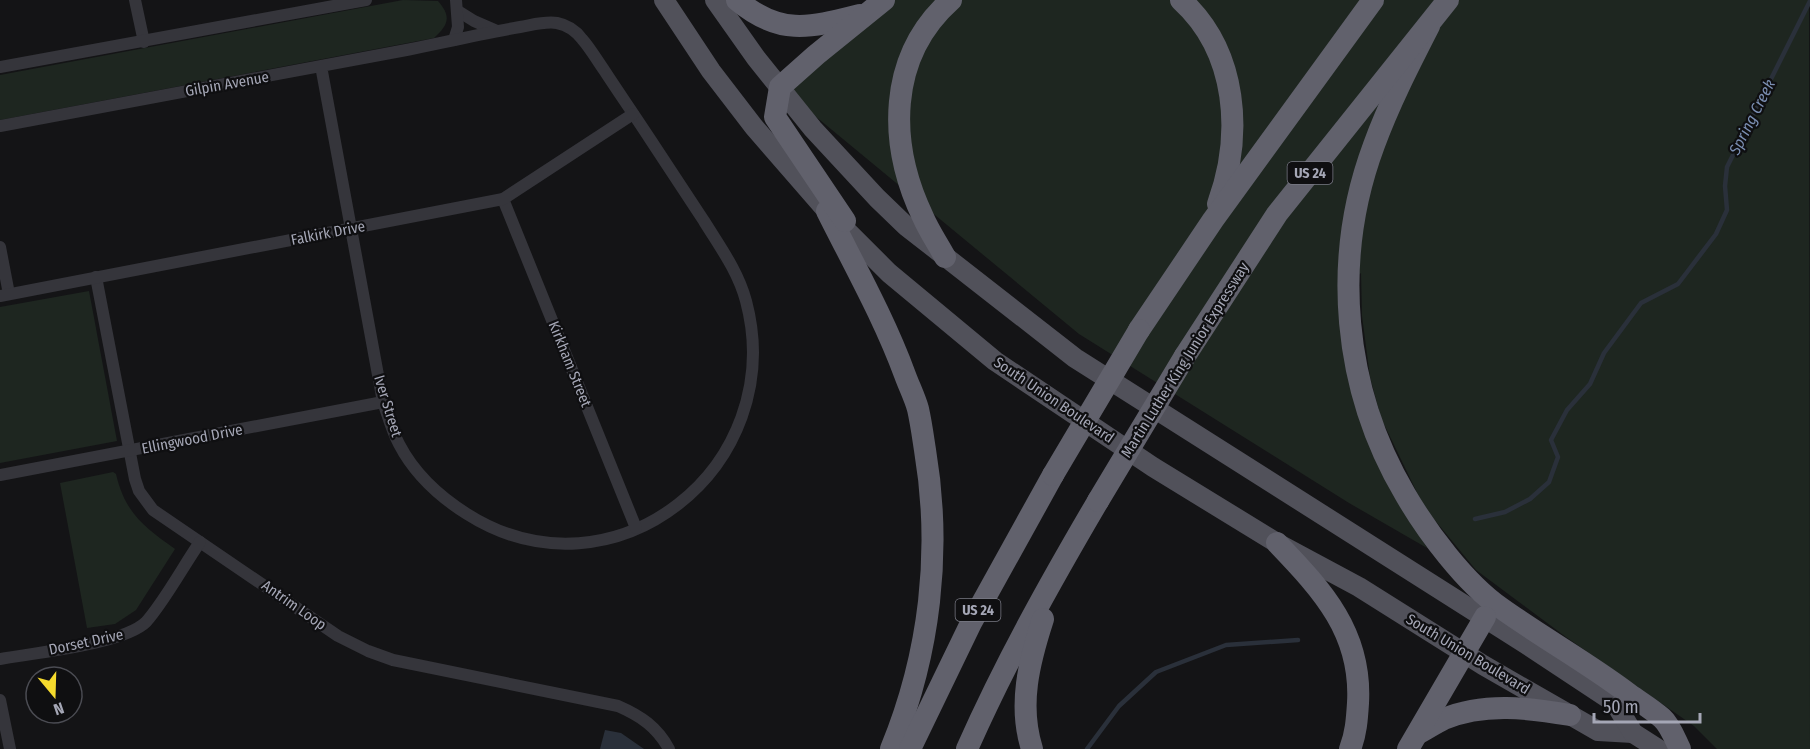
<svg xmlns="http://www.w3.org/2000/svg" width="1810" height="749" viewBox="0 0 1810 749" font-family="'Fira Sans Condensed',sans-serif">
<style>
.green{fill:#1e2620}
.water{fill:#2a303a}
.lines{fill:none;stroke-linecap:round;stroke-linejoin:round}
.stream{stroke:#2a303a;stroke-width:4.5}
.minor{stroke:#35353b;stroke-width:12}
.primary{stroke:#51515a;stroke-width:20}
.motorway{stroke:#61616c;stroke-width:22}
.motorway-bridge{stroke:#61616c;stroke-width:22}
.labels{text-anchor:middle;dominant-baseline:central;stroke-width:4.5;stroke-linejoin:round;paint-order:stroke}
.shield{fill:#0f0f11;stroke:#787984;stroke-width:1.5}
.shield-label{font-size:14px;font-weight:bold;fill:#a5a7b6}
.street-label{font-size:15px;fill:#a5a7b6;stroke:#0f0f11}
.water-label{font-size:16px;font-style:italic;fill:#7b8eb2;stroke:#0f0f11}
</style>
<rect width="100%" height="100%" fill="#141416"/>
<g class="green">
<path d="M403,0L438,1C452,17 448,25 434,38L0,120V75Z"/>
<path d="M884,0H1809L1810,749H1717L1694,726L1566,637L1476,570L1424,507L1381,418L1370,377L1362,316L1361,273L1340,291L1397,497L1427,548L1349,503L1079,334L780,87Z"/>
<path d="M89,291L117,441L0,463V307Z"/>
<path d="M113,472L116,474C125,513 144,527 175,549L136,610L115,624L87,628L60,483Z"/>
</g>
<path class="water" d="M605,730L621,733L644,749H600Z"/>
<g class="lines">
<g class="stream">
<path d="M1475,519L1505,512L1530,499L1549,482L1558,457L1551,440L1567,410L1590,384L1604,353L1641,303L1678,284L1716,234L1727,210L1725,186L1727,167L1810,1"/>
<path d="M1087,749L1119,706L1156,672L1226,645L1298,640"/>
</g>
<g class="minor">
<path d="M135,0L144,42"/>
<path d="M458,11L474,21L497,31"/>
<path d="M454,40L458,27L456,0"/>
<path d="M0,67L366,0"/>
<path d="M0,126C134,101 268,77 401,51C441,43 480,34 520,27C532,25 545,21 557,23C567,25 576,31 582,39C590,48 597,60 604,70C619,93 635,116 650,139C668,166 686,194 704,221C720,247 738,271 746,301C790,466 614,607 467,514C440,497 414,473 399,444C392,431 388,416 383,402L321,66"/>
<path d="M503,199L636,528"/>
<path d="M0,247L9,294"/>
<path d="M96,277L135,479L139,491L153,510L338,636L368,651L393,660L618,706C641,716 657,727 669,749"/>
<path d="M0,296L503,199L633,114"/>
<path d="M0,475L383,402"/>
<path d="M0,659C33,653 124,644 146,622C164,602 184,565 200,542"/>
<path d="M0,700L10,749"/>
</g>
<g class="primary">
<path d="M664,0L711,71L754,127L827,211L889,273L995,361L1153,467L1277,543L1359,587L1483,665L1598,731L1633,733"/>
<path d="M715,0L756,58L813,129L877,198L906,226L1075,358L1526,644L1615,703L1633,733L1658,749"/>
</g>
<g class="motorway">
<path d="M737,0C780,36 809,28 860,15"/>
<path d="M1181,0C1238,52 1243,135 1218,204"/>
<path d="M1429,26C1409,65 1389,104 1374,145C1331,260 1343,389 1405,494C1427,532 1465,583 1501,608C1543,638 1588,663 1629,694C1640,702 1652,709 1662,718C1670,725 1675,739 1680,749"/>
<path d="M827,211C854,265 884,318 905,375C909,386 915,398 918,409C921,422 923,437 925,450C942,551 930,654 891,749"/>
<path d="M845,221L775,117L780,87L816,55L884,0"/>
<path d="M945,257C938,244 929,231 923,217C888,144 887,57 951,0"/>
<path d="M1139,330L1213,220L1373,0"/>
<path d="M1185,356L1277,214L1448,0"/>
<path d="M1277,543C1323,591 1362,633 1358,703C1357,719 1356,734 1350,749"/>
<path d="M1419,733C1428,728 1436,723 1444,719C1484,702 1529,708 1570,715"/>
<path d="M910,749L971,623L1053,475"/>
<path d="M967,749C1005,663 1051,581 1098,501"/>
<path d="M1032,749C1018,705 1029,662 1043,619"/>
<path d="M1408,749L1485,617"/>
</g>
<g class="motorway-bridge">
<path d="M1053,475L1139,330"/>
<path d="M1098,501L1185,356"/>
</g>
</g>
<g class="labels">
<g class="shield">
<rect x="1287.5" y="162" width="45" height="22" rx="4.5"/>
<rect x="955.5" y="599" width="45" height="22" rx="4.5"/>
</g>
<g class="shield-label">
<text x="1310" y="173">US 24</text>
<text x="978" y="610">US 24</text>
</g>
<g class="street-label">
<text transform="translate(227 84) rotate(-10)">Gilpin Avenue</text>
<text transform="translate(328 233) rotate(-11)">Falkirk Drive</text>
<text transform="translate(1185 360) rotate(-58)">Martin Luther King Junior Expressway</text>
<text transform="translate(570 364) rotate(68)">Kirkham Street</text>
<text transform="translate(1054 400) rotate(34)">South Union Boulevard</text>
<text transform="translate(388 406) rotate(73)">Iver Street</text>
<text transform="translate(192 439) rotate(-11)">Ellingwood Drive</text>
<text transform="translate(294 605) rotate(35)">Antrim Loop</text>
<text transform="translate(86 642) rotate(-12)">Dorset Drive</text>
<text transform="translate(1468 654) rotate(31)">South Union Boulevard</text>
</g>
<g class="water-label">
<text transform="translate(1752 117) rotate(-63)">Spring Creek</text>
</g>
</g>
<g transform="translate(54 695) rotate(161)"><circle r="28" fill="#0f0f11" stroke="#4b4c53" stroke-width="1.5"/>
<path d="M0-4.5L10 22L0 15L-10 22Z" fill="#f5da2d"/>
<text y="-9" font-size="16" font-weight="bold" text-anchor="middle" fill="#a5a7b6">N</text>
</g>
<path d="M1594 713v9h106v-9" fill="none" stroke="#a5a7b6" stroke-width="3"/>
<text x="1603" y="713" font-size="18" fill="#a5a7b6" stroke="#0f0f11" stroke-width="4.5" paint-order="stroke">50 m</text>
</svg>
